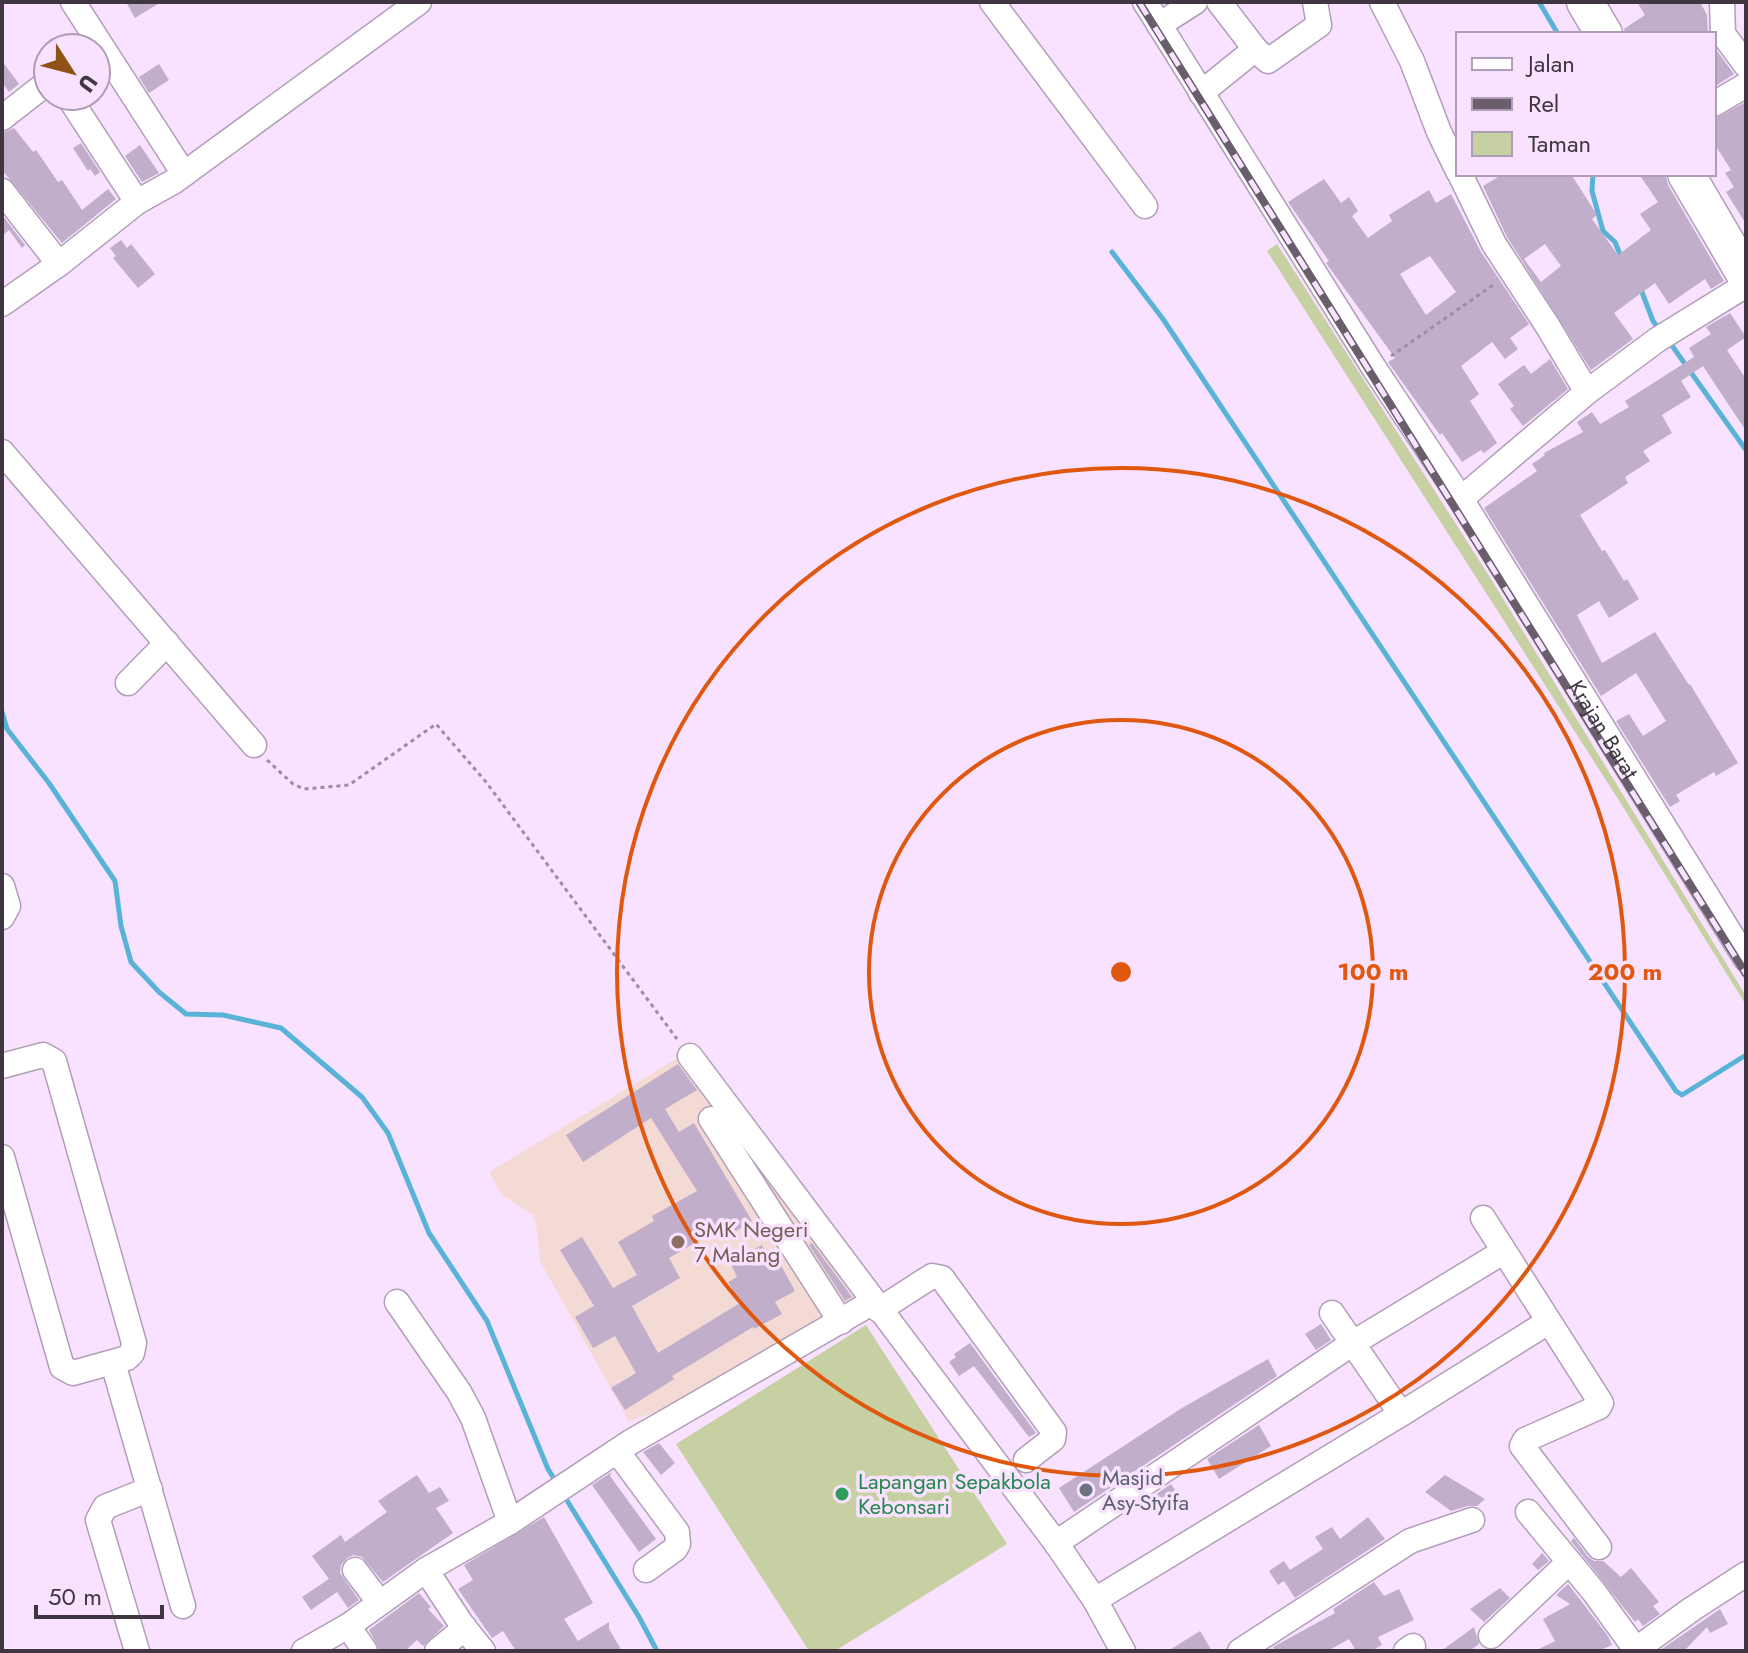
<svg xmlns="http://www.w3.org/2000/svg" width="1748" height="1653" viewBox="0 0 1748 1653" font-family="Jost,sans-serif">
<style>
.education{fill:#f4dad5}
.green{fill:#c6d0a2}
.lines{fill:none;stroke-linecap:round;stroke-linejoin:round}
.stream{stroke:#59b2d7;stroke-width:5}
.building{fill:#c0aecb;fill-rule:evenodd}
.minor-casing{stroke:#b29eb9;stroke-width:27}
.highway-casing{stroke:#b29eb9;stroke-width:39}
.path{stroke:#9d8da1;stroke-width:3;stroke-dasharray:4 4;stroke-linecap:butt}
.minor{stroke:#fff;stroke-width:24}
.highway{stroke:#fff;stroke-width:36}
.rail-casing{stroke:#6a5e6d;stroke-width:8}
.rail{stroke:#f8e2ff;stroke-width:5;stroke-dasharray:15;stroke-linecap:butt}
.ring{fill:none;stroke:#e0570f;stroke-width:4}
.education-dot{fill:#8d6e63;stroke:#f8e2ff;stroke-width:3}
.worship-dot{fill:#6b7280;stroke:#f8e2ff;stroke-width:3}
.leisure-dot{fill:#2e9e5b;stroke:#f8e2ff;stroke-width:3}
.labels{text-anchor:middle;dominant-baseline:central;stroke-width:7;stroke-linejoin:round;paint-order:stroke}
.street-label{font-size:22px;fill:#3f3641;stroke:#f8e2ff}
.education-label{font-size:22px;fill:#785e54;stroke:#f8e2ff;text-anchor:start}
.worship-label{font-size:22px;fill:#5b616d;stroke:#f8e2ff;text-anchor:start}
.leisure-label{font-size:22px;fill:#27864d;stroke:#f8e2ff;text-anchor:start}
.centre{fill:#e0570f;stroke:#f8e2ff;stroke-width:4}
.ring-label{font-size:24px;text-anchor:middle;font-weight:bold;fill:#e0570f;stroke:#f8e2ff;stroke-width:7;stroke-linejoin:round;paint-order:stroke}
</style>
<rect width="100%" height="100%" fill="#f8e2ff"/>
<path class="education" d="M679,1057L858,1295L661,1410L629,1421L540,1261L536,1224L533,1215L501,1194L489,1172Z"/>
<g class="green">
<path d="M1277,244L1491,579L1746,996V1005L1618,799L1267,251Z"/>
<path d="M866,1325L1007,1544L835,1651H809L676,1444Z"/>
</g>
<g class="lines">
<g class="stream">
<path d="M1539,2L1558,34"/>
<path d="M1593,174L1592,191L1603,231L1615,242L1622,259"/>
<path d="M1112,252L1163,319L1676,1091L1682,1095L1746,1055"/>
<path d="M1640,287L1653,321L1659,329"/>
<path d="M1668,340L1746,450"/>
<path d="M2,712L7,729L49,783L115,881L121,926L131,962L159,992L186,1014L223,1015L281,1028L362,1097L388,1133L429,1233L487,1321L548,1469L556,1482"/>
<path d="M563,1494L639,1617L657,1651"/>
</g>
</g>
<g class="building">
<path d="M126,2H161L135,18Z"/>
<path d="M1637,2H1700L1707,15L1708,34H1625L1624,29L1645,15Z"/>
<path d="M1714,47L1734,74L1714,87Z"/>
<path d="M2,61L19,84L9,92L2,82Z"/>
<path d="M159,64L169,80L149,93L139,77Z"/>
<path d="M1746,102V224L1726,192L1734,187L1725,173L1731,170L1714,143V119Z"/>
<path d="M14,128L33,152L36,150L58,182L62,180L82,210L108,189L116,199L62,243L2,170V133Z"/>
<path d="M81,143L100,172L95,176L90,169L88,171L73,148Z"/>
<path d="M140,145L159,173L142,182L125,156Z"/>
<path d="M1503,174H1571L1597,215L1592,219L1618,255L1651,230L1640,214L1658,202L1639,174H1665L1668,185L1724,281L1711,289L1705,279L1669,304L1655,283L1614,313L1633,339L1591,370L1507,237L1483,186ZM1545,244L1561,266L1541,282L1524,259Z"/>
<path d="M1324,179L1341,203L1349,197L1358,211L1352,216L1368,238L1392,221L1389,215L1429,190L1436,203L1451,194L1481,252L1529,324L1510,338L1518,349L1505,359L1492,342L1461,366L1479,394L1470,401L1497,443L1484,453L1481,450L1462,462L1442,433L1440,435L1388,362L1395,358L1326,263L1329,261L1288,202ZM1430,256L1456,292L1426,315L1400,274Z"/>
<path d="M3,216L25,245L22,248L9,230L2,236Z"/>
<path d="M121,240L127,248L131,244L155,274L138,288L113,258L116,256L110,248Z"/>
<path d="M1730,313L1746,337L1727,350L1746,379V431L1703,366L1681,381L1691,397L1662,415L1672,433L1643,451L1650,461L1625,477L1628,483L1580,515L1602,551L1605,550L1624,581L1627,579L1639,599L1609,618L1599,601L1577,615L1602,663L1655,632L1689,685L1690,684L1738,763L1716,776L1714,772L1676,795L1680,801L1670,807L1616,721L1629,714L1643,736L1666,721L1636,673L1601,696L1484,508L1537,471L1532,464L1545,455L1544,453L1583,432L1577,422L1592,412L1600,424L1629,407L1625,401L1694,357L1689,348L1711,334L1706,327Z"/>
<path d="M1550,359L1568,389L1523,426L1510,409L1514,406L1498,384L1524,365L1531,374Z"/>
<path d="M678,1064L697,1090L665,1109L679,1132L694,1123L752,1221L725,1238L719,1229L669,1258L680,1278L632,1306L658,1353L740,1303L728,1282L737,1277L730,1262L762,1245L769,1259L777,1258L795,1291L775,1302L782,1314L754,1329L753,1327L672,1376L674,1379L625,1410L611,1388L636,1373L615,1336L593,1348L575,1317L594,1306L560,1250L582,1237L613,1288L637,1275L618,1242L654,1221L652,1216L697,1191L651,1118L583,1162L566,1135Z"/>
<path d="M812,1243L852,1297L845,1301L809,1245Z"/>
<path d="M1321,1324L1331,1340L1316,1350L1305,1334Z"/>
<path d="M970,1343L1036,1433L1029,1437L974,1366L959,1376L949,1362L956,1357L954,1354Z"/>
<path d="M1268,1359L1277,1376L1074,1512L1059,1488L1182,1408Z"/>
<path d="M1259,1425L1271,1446L1219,1479L1207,1459Z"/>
<path d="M659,1443L675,1463L661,1475L643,1452Z"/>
<path d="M612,1472L610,1476L656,1539L639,1552L592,1485Z"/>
<path d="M417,1475L429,1493L440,1487L449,1501L436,1508L453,1533L383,1582L362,1557L354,1555L347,1558L341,1565L340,1573L359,1600L348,1608L337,1592L311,1610L302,1597L329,1579L312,1556L341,1535L345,1542L387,1512L378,1501Z"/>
<path d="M1445,1475L1485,1499L1477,1506H1468L1451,1511L1425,1492Z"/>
<path d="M1171,1484L1182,1500L1166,1511L1155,1495Z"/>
<path d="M544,1517L593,1603L564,1619L578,1641L609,1622V1629L622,1651H516L503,1631L492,1638L458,1589L473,1580L464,1565Z"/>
<path d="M1368,1517L1385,1539L1295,1598L1284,1581L1278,1585L1269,1571L1284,1561L1290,1570L1323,1549L1315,1537L1332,1527L1340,1539Z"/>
<path d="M1574,1538L1588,1557L1594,1561H1603L1621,1577L1631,1568L1659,1602L1653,1606L1660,1614L1643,1626L1638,1619L1635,1622L1571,1541Z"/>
<path d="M1542,1553L1549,1561L1538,1570L1532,1564Z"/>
<path d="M1374,1582L1384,1596L1399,1589L1414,1620L1378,1637L1382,1645L1371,1651H1356L1349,1639L1328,1651H1275L1273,1647L1335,1613L1333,1609Z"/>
<path d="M1568,1584L1608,1636L1612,1645L1598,1651H1535L1555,1641L1543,1619L1570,1604L1556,1595Z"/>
<path d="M1500,1588L1510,1598L1484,1622L1470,1609Z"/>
<path d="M419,1593L431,1607L428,1609L444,1626L423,1646L417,1640L405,1651H380L369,1630Z"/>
<path d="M1720,1609L1728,1624L1710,1633L1707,1627L1684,1651L1662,1649Z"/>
<path d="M1474,1627L1479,1644L1469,1651H1441Z"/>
<path d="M1200,1631L1212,1651H1168Z"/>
</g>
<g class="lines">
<defs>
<g id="minor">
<path d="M73,2L184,174"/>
<path d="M992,2L1145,206"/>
<path id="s1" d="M1145,2L1374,368L1461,499L1746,959"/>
<path d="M1219,2L1256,50"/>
<path d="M1382,2L1412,61L1439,132L1458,171"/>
<path d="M1722,2L1723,34L1746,65"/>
<path d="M1159,25L1195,2"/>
<path d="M1201,93L1253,51L1256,50L1268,61L1319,25L1315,2"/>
<path d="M68,96L137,202"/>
<path d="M1714,104L1746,85"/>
<path d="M2,118L48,82"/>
<path d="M1460,174L1494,244L1547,325L1587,392"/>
<path d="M2,191L59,264"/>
<path d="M2,304L59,264L137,202L173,182L419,2"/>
<path d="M2,452L254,745"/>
<path d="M1461,499L1587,392L1657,340L1746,285"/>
<path d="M128,683L167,643"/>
<path d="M2,886L8,906L2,917"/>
<path d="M690,1056L1056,1543L1095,1600L1123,1651"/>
<path d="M2,1066L43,1055L54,1061L134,1343L132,1353L127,1358L73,1373L62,1367L2,1157"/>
<path d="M711,1119L841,1322"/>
<path d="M1483,1218L1601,1403L1599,1407L1525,1440L1522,1446L1599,1547"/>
<path d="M397,1302L459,1392L473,1418L510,1522"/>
<path d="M879,1310L932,1276L942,1278L1054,1432L1053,1439L1026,1460"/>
<path d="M1332,1313L1401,1414L1548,1322"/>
<path d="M113,1363L183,1606"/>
<path d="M617,1451L677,1532L678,1544L675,1549L646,1570"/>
<path d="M1528,1512L1594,1592L1637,1651"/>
<path d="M1056,1543L1353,1343L1503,1252"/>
<path d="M355,1570L380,1603"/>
<path d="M426,1570L462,1625L483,1651"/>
<path d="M1095,1600L1401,1414"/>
<path d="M348,1626L365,1651"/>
<path d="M1491,1636L1569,1562"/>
<path d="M137,1651L98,1520L105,1507L150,1489"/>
<path d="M304,1651L348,1626L426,1570L510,1522L629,1443L873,1302"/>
<path d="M437,1651L465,1628"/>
<path d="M1240,1651L1410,1541L1472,1520"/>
<path d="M1406,1651L1413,1646"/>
<path d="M1634,1651L1692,1609L1746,1574"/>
</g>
<g id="highway">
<path d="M1585,2L1604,34"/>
<path d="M1686,174L1746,276"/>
</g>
</defs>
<use href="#minor" class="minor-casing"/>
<use href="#highway" class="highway-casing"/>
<g class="path">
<path d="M1391,356L1496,283"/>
<path d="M267,760L293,784L304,789L349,785L436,724L486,782L677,1039"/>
</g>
<use href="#minor" class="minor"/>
<use href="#highway" class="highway"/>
<defs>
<path id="rail" d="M1139,2L1746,974"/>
</defs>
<use href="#rail" class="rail-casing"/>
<use href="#rail" class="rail"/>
</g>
<g class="ring">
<circle cx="1121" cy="972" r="252"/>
<circle cx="1121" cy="972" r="504"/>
</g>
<circle class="education-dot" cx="678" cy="1242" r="8"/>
<circle class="worship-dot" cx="1086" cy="1490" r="8"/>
<circle class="leisure-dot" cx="842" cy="1494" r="8"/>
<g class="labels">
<g class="street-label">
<text stroke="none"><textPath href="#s1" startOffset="860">Krajan Barat</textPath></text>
</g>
<g class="education-label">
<text x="694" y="1229">SMK Negeri<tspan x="694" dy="25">7 Malang</tspan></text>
</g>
<g class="worship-label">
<text x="1102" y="1477">Masjid<tspan x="1102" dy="25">Asy-Styifa</tspan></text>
</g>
<g class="leisure-label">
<text x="858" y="1481">Lapangan Sepakbola<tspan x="858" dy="25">Kebonsari</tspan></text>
</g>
</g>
<circle cx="1121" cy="972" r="12" class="centre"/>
<g class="ring-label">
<text x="1373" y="980">100 m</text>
<text x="1625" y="980">200 m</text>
</g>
<rect width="1748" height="1653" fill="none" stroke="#3f3641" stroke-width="8"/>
<rect x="1456" y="32" width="260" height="144" fill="#f8e2ff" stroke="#ae9db3" stroke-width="2"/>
<rect x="1472" y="58" width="40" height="12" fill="#ffffff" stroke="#ae9db3" stroke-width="2"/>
<text x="1528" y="72" font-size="24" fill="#3f3641">Jalan</text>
<rect x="1472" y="98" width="40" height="12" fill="#6a5e6d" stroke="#ae9db3" stroke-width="2"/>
<text x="1528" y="112" font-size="24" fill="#3f3641">Rel</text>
<rect x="1472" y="132" width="40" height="24" fill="#c6d0a2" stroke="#ae9db3" stroke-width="2"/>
<text x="1528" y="152" font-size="24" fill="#3f3641">Taman</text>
<g transform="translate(72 72) rotate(126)"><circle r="38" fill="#f8e2ff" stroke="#ae9db3" stroke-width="2"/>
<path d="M0-6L14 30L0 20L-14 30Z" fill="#8f5215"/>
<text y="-12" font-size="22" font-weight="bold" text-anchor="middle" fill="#3f3641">U</text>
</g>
<path d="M36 1605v12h126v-12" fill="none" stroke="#3f3641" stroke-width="4"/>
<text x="48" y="1605" font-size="24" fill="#3f3641" stroke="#f8e2ff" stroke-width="6" paint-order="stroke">50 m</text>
</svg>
